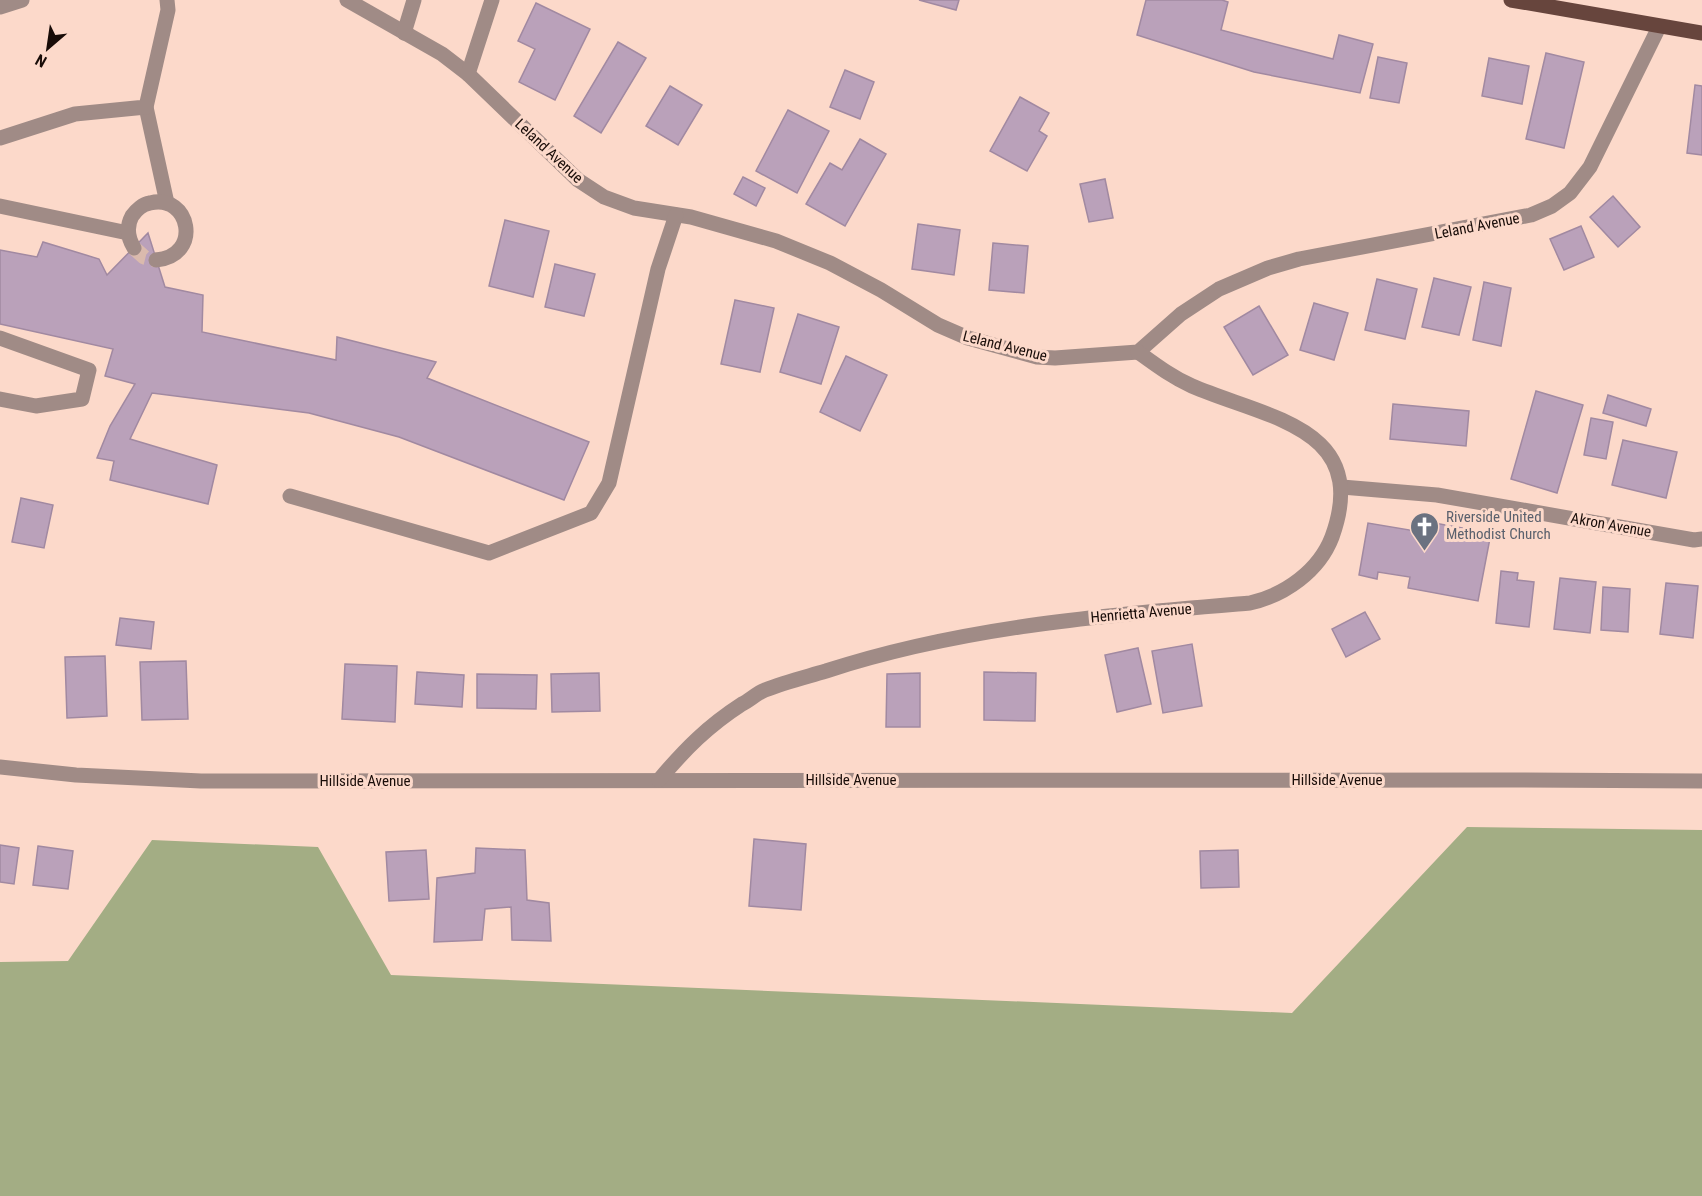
<svg xmlns="http://www.w3.org/2000/svg" width="1702" height="1196" viewBox="0 0 1702 1196" font-family="'Roboto Condensed',sans-serif">
<style>
.forest{fill:#a3ad84}
.building{fill:#baa1ba;stroke:#a189a1;stroke-width:1.5}
.lines{fill:none;stroke-linecap:round;stroke-linejoin:round}
.minor-tunnel{stroke:#dabaad;stroke-width:15;stroke-dasharray:15 8;stroke-linecap:butt}
.minor{stroke:#a08b86;stroke-width:15}
.major{stroke:#67453d;stroke-width:15}
.labels{text-anchor:middle;dominant-baseline:central;stroke-width:6;stroke-linejoin:round;paint-order:stroke}
.street-label{font-size:15px;fill:#180c08;stroke:#fcd9ca}
.worship-label{font-size:15px;fill:#5b616d;stroke:#fcd9ca;text-anchor:start}
</style>
<rect width="100%" height="100%" fill="#fcd9ca"/>
<path class="forest" d="M1467,827L1702,830V1196H0V962L68,961L152,840L318,847L391,975L1292,1013Z"/>
<g class="building">
<path d="M919,0H959L956,10Z"/>
<path d="M1146,0H1222L1228,2L1221,30L1333,59L1339,35L1373,44L1360,93L1254,72L1137,35Z"/>
<path d="M536,3L590,29L555,100L519,82L535,49L518,41Z"/>
<path d="M618,42L646,58L601,133L574,116Z"/>
<path d="M1546,53L1584,62L1564,148L1526,139Z"/>
<path d="M1378,57L1407,63L1399,103L1370,98Z"/>
<path d="M1489,58L1529,66L1522,104L1482,96Z"/>
<path d="M845,70L874,82L860,119L830,107Z"/>
<path d="M1695,85L1702,86V155L1687,153Z"/>
<path d="M670,86L702,105L678,145L646,126Z"/>
<path d="M1020,97L1049,113L1039,131L1047,136L1027,171L990,151Z"/>
<path d="M788,110L829,131L797,193L756,171Z"/>
<path d="M860,139L886,154L845,226L806,204L830,163L842,170Z"/>
<path d="M743,177L765,188L756,206L734,194Z"/>
<path d="M1105,179L1113,218L1089,222L1080,184Z"/>
<path d="M1613,196L1640,227L1618,247L1590,217Z"/>
<path d="M505,220L549,231L533,297L489,286Z"/>
<path d="M918,224L960,230L954,275L912,269Z"/>
<path d="M1581,226L1594,257L1564,270L1550,239Z"/>
<path d="M148,233L165,287L203,295L202,332L336,360L337,337L436,362L427,378L589,442L564,500L399,437L309,413L152,393L130,439L217,465L208,504L110,480L114,461L97,458L110,426L135,384L105,376L113,349L0,324V250L37,257L43,242L99,259L107,275Z"/>
<path d="M993,243L1028,246L1024,293L989,290Z"/>
<path d="M555,264L595,274L584,316L545,307Z"/>
<path d="M1434,278L1471,287L1459,335L1422,327Z"/>
<path d="M1377,279L1417,289L1405,339L1365,330Z"/>
<path d="M1484,282L1511,288L1501,346L1473,340Z"/>
<path d="M735,300L774,308L760,372L721,364Z"/>
<path d="M1314,303L1348,313L1334,360L1300,350Z"/>
<path d="M1259,306L1288,355L1253,375L1224,327Z"/>
<path d="M798,314L839,327L821,384L780,372Z"/>
<path d="M846,356L887,375L860,431L820,412Z"/>
<path d="M1536,391L1583,405L1557,493L1511,479Z"/>
<path d="M1608,395L1651,409L1646,426L1603,413Z"/>
<path d="M1393,404L1469,411L1466,446L1390,439Z"/>
<path d="M1591,418L1613,422L1606,459L1584,455Z"/>
<path d="M1623,440L1677,452L1666,498L1612,485Z"/>
<path d="M21,498L53,505L44,548L12,542Z"/>
<path d="M1423,521L1491,533L1478,601L1408,588L1410,577L1378,572L1377,579L1359,575L1368,523L1421,532Z"/>
<path d="M1501,571L1518,573L1517,580L1534,582L1529,627L1496,623Z"/>
<path d="M1560,578L1596,582L1590,633L1554,629Z"/>
<path d="M1666,583L1698,586L1693,638L1660,634Z"/>
<path d="M1603,587L1630,589L1628,632L1601,630Z"/>
<path d="M1365,612L1380,639L1346,657L1332,629Z"/>
<path d="M120,618L154,622L151,649L116,645Z"/>
<path d="M1192,644L1202,706L1163,713L1152,651Z"/>
<path d="M1138,648L1151,704L1117,712L1105,655Z"/>
<path d="M105,656L107,716L67,718L65,657Z"/>
<path d="M186,661L188,719L142,720L140,662Z"/>
<path d="M345,664L397,666L395,722L342,719Z"/>
<path d="M417,672L464,675L462,707L415,704Z"/>
<path d="M984,672L1036,673L1035,721L984,720Z"/>
<path d="M599,673L600,711L552,712L551,674Z"/>
<path d="M920,673V727H886L887,674Z"/>
<path d="M477,674L537,675L536,709L477,708Z"/>
<path d="M754,839L806,844L801,910L749,906Z"/>
<path d="M0,845L19,848L14,884L0,882Z"/>
<path d="M38,846L73,851L68,889L33,885Z"/>
<path d="M476,848L525,850L527,900L549,903L551,941L512,940L511,907L485,909L482,940L434,942L437,878L475,873Z"/>
<path d="M426,850L429,899L389,901L386,852Z"/>
<path d="M1238,850L1239,887L1201,888L1200,851Z"/>
</g>
<g class="lines">
<path class="minor-tunnel" d="M134,248L144,257L156,260"/>
<g class="minor">
<path d="M347,0L442,54L468,74L578,180L604,197L634,208L691,217L776,241L830,263L881,290L938,325L968,338L1037,357L1055,358L1138,352L1181,314L1219,289L1268,268L1299,259L1531,215L1552,206L1570,193L1590,167L1659,27"/>
<path d="M0,7L22,0"/>
<path d="M404,33L414,0"/>
<path d="M468,74L492,0"/>
<path d="M146,107L167,203"/>
<path d="M0,138L75,114L146,107L168,10L167,0"/>
<path d="M0,206L128,233"/>
<path d="M134,248C128,238 126,227 132,216C136,210 143,204 150,203C190,193 203,256 156,260"/>
<path d="M0,338L89,370L82,399L36,406L0,399"/>
<path d="M1342,487L1437,495L1694,540L1702,539"/>
<path d="M290,496L489,553L591,513L609,483L658,269L676,215"/>
<path d="M0,767L76,775L201,781L1503,780L1702,781"/>
<path d="M659,780C685,749 708,726 742,704C750,700 757,693 765,690C785,682 806,677 826,671C964,626 1107,615 1250,603C1285,595 1319,571 1332,537C1372,427 1266,418 1192,386C1172,377 1156,365 1138,352"/>
</g>
<path class="major" d="M1511,0L1702,33"/>
</g>
<defs>
<symbol id="church-pin" viewBox="-11 -11 22 30"><path d="M0 17L-7.5 6A9.5 9.5 0 1 1 7.5 6Z" fill="#6b7280" stroke="#fcd9ca"/><path d="M-1.2-6h2.4v3.5h3.3v2.4h-3.3V6h-2.4V-.1h-3.3v-2.4h3.3Z" fill="#fff"/></symbol>
</defs>
<g fill-rule="evenodd">
<use href="#church-pin" x="1408" y="510" width="33" height="45"/>
</g>
<g class="labels">
<g class="street-label">
<text transform="translate(549 151) rotate(43)">Leland Avenue</text>
<text transform="translate(1477 226) rotate(-11)">Leland Avenue</text>
<text transform="translate(1005 346) rotate(14)">Leland Avenue</text>
<text transform="translate(1611 525) rotate(10)">Akron Avenue</text>
<text transform="translate(1141 613) rotate(-5)">Henrietta Avenue</text>
<text x="851" y="780">Hillside Avenue</text>
<text x="1337" y="780">Hillside Avenue</text>
<text x="365" y="781">Hillside Avenue</text>
</g>
<g class="worship-label">
<text x="1446" y="517">Riverside United<tspan x="1446" dy="17">Methodist Church</tspan></text>
</g>
</g>
<g transform="translate(48 48) rotate(209)" stroke="#fcd9ca" stroke-width="4.5" paint-order="stroke">
<path d="M0-4.5L10 22L0 15L-10 22Z" fill="#180c08"/>
<text y="-9" font-size="16" font-weight="bold" text-anchor="middle" fill="#180c08">N</text>
</g>
</svg>
